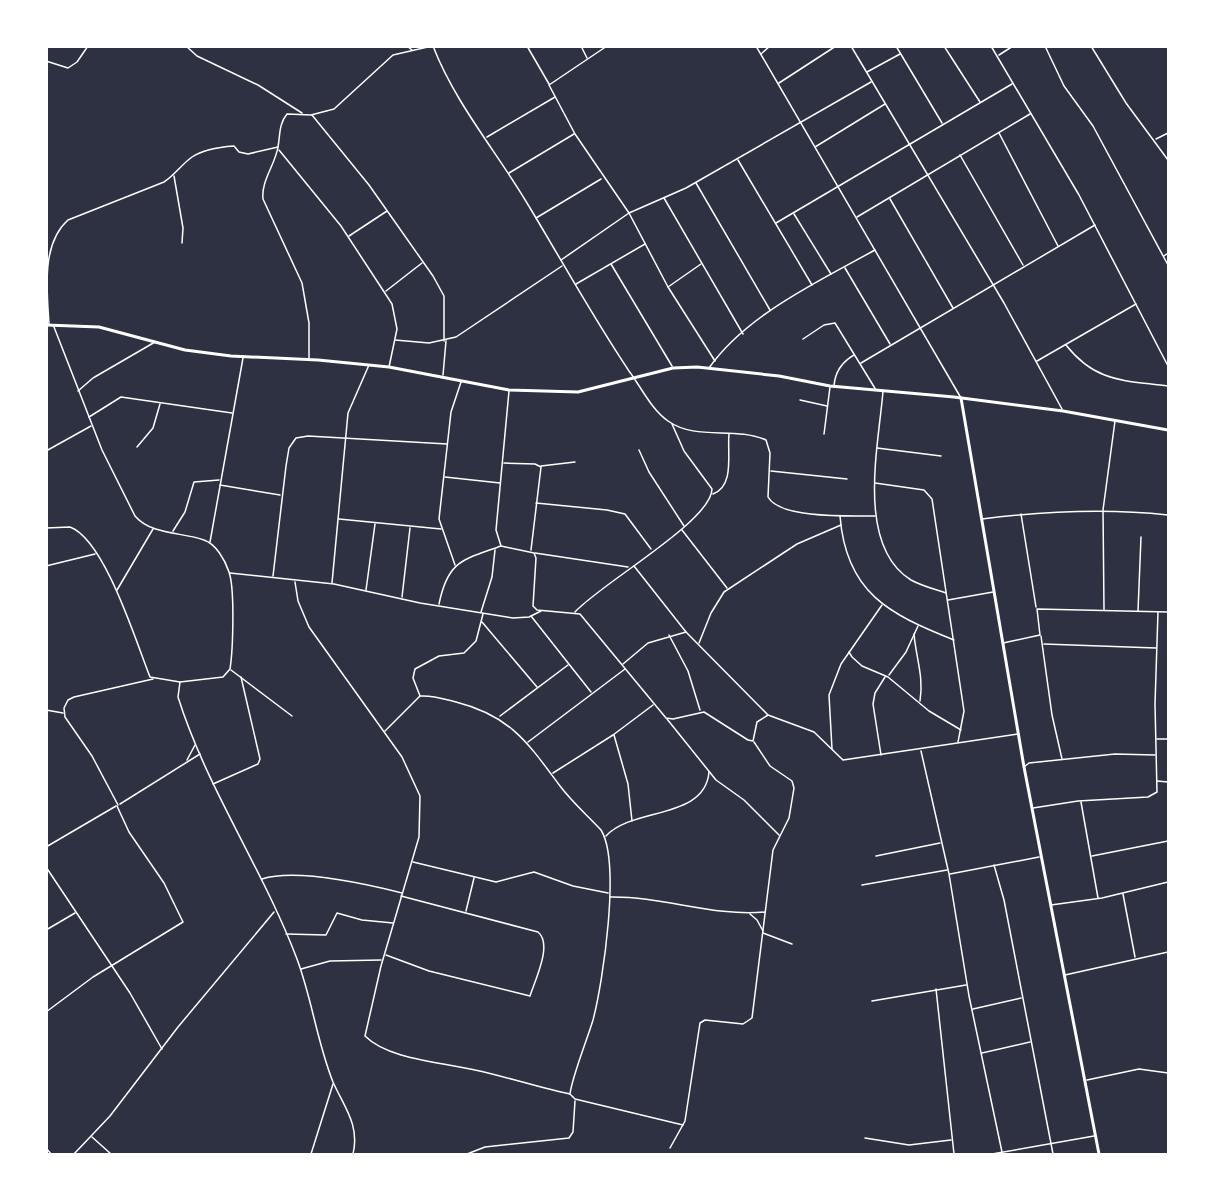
<svg xmlns="http://www.w3.org/2000/svg" width="1215" height="1201" viewBox="0 0 1215 1201" font-family="'Alegreya Sans',sans-serif">
<style>
.lines{fill:none;stroke-linecap:round;stroke-linejoin:round}
.minor{stroke:#fff;stroke-width:1.5}
.secondary{stroke:#fff;stroke-width:3}
</style>
<rect width="100%" height="100%" fill="#2d3142"/>
<g class="lines">
<g class="minor">
<path d="M186,46L197,56L258,85L302,113"/>
<path d="M407,46L412,50"/>
<path d="M433,46C455,103 496,151 527,203C561,259 592,316 629,371C641,387 651,409 668,421C696,441 735,426 766,440L770,453L768,497C780,519 851,516 875,516"/>
<path d="M527,46L549,84"/>
<path d="M581,46L587,58"/>
<path d="M607,46L549,85L575,134L629,213L668,287L715,361"/>
<path d="M756,46L961,398"/>
<path d="M851,46L1004,303L1062,409"/>
<path d="M896,46L942,123"/>
<path d="M944,46L980,102"/>
<path d="M991,46L1079,195L1168,366"/>
<path d="M1045,46L1064,86L1093,126L1168,265"/>
<path d="M1091,46L1126,103L1168,160"/>
<path d="M761,54L770,46"/>
<path d="M999,55L1013,46"/>
<path d="M46,61L68,68L77,62L88,46"/>
<path d="M867,72L900,54"/>
<path d="M779,83L836,46"/>
<path d="M312,115L369,185L433,276L444,296V341"/>
<path d="M999,133L1058,246"/>
<path d="M487,137L555,97"/>
<path d="M1156,139L1168,133"/>
<path d="M815,147L885,104"/>
<path d="M279,150L341,226L392,304L397,329L389,367"/>
<path d="M960,155L1023,265"/>
<path d="M738,160L812,285"/>
<path d="M509,173L574,134"/>
<path d="M174,176L183,228L182,243"/>
<path d="M696,183L770,310"/>
<path d="M664,198L743,334"/>
<path d="M890,199L953,308"/>
<path d="M794,214L831,274"/>
<path d="M857,217L1030,114"/>
<path d="M536,218L601,179"/>
<path d="M776,223L1012,84"/>
<path d="M349,236L387,211"/>
<path d="M1164,256L1168,253"/>
<path d="M561,260L629,213L686,188L871,82"/>
<path d="M611,264L672,366"/>
<path d="M845,268L890,344"/>
<path d="M576,284L645,244"/>
<path d="M668,287L701,264"/>
<path d="M386,291L422,263"/>
<path d="M49,324C47,291 41,244 68,220L164,182C175,175 182,164 192,157C204,149 220,147 234,146L239,152L248,154L278,147"/>
<path d="M54,327L102,450L135,516C151,535 182,532 204,540C216,544 225,560 229,572C235,589 233,650 230,669L223,677L180,682L178,697C207,789 263,869 297,959C312,999 317,1042 333,1082C344,1107 360,1125 353,1154"/>
<path d="M803,339L824,325L835,323L876,390"/>
<path d="M395,340L429,343L456,337L562,266"/>
<path d="M1066,345C1096,383 1124,380 1168,386"/>
<path d="M309,359V323L302,283L263,199C261,181 275,165 278,147C280,136 279,123 287,114L311,115L334,109L393,55L432,46"/>
<path d="M1037,361L1136,304"/>
<path d="M861,363L1095,225"/>
<path d="M709,368C746,315 819,281 875,250"/>
<path d="M443,375L446,341"/>
<path d="M834,386C835,371 842,362 854,355"/>
<path d="M78,391L93,378L155,342"/>
<path d="M509,391L496,530L501,546L534,553L536,558L533,606L537,610L580,614L666,718L673,719L704,712L748,740L753,741L757,722L768,715L814,732L843,760L1018,734"/>
<path d="M883,391C879,444 855,545 911,580C922,586 934,589 946,593"/>
<path d="M800,400L827,406"/>
<path d="M89,417L121,397L232,413"/>
<path d="M824,434L830,387"/>
<path d="M137,447L153,428L160,404"/>
<path d="M877,448L941,456"/>
<path d="M639,450L649,472L684,526"/>
<path d="M46,451L91,426"/>
<path d="M504,463L535,464L541,467L531,550"/>
<path d="M541,466L575,462"/>
<path d="M771,471L847,479"/>
<path d="M445,477L500,483"/>
<path d="M875,483L924,490L932,499L964,711L958,742"/>
<path d="M220,485L280,495"/>
<path d="M713,494C735,486 727,453 729,434"/>
<path d="M536,503L607,510L625,514L651,549"/>
<path d="M1021,514L1036,607"/>
<path d="M840,516C846,593 889,614 954,640"/>
<path d="M339,519L441,529"/>
<path d="M982,519C1045,511 1105,508 1168,515"/>
<path d="M46,528L70,527C105,540 136,642 150,677L180,682"/>
<path d="M682,530L727,588"/>
<path d="M173,531L185,512L194,482L219,480"/>
<path d="M210,542L243,358"/>
<path d="M535,553L628,567"/>
<path d="M455,565L439,519L451,412L461,382"/>
<path d="M46,566L95,554"/>
<path d="M634,566L686,632L768,715"/>
<path d="M230,573L334,584L420,603L513,618L529,617L541,611"/>
<path d="M273,576L286,466L289,448L296,438L308,436L447,444"/>
<path d="M295,582L298,601L309,627L402,757L420,796L419,837L381,966L365,1036C389,1060 443,1062 475,1070C507,1077 538,1087 570,1094"/>
<path d="M332,583L348,413L369,365"/>
<path d="M117,590L153,529"/>
<path d="M366,590L375,524"/>
<path d="M402,597L410,528"/>
<path d="M948,600L993,592"/>
<path d="M439,604C448,560 463,560 501,546"/>
<path d="M1104,610L1103,510L1115,421"/>
<path d="M1138,611L1141,537"/>
<path d="M481,612L492,577L495,550"/>
<path d="M575,612C600,584 712,521 712,489L684,451L672,424"/>
<path d="M531,616L591,692"/>
<path d="M482,622L537,687"/>
<path d="M914,634C916,658 924,677 920,701"/>
<path d="M669,635L688,671L700,710"/>
<path d="M1041,636L1052,715L1062,759"/>
<path d="M699,643L711,613L724,592L797,544L841,525"/>
<path d="M1003,643L1040,635L1037,609L1168,612"/>
<path d="M1044,644L1156,648"/>
<path d="M849,652L852,657L862,666L888,677L929,711L961,730"/>
<path d="M623,664L648,643L686,632"/>
<path d="M231,670L292,716"/>
<path d="M889,675L906,652L918,626"/>
<path d="M420,696L413,678L415,669L439,656L464,653L476,641L483,614"/>
<path d="M46,710L63,713"/>
<path d="M500,716L568,665"/>
<path d="M667,719L716,780L744,800L779,835"/>
<path d="M385,731L420,696C433,695 444,699 456,702C511,716 528,743 560,786C572,802 587,815 601,830C621,862 603,982 593,1020C587,1040 572,1077 570,1094L575,1099L683,1125"/>
<path d="M614,735L628,784L632,821"/>
<path d="M1157,739H1168"/>
<path d="M528,742L625,669"/>
<path d="M832,749L829,695L841,664L882,605"/>
<path d="M921,751L949,874L969,996L1002,1152"/>
<path d="M881,755L873,704L875,693L885,677"/>
<path d="M187,760L195,745"/>
<path d="M1024,767L1029,763L1115,754L1155,755"/>
<path d="M553,773L613,735L653,705"/>
<path d="M1157,781L1168,782"/>
<path d="M213,784L258,764L260,759L241,677"/>
<path d="M1081,802L1098,898"/>
<path d="M120,804L200,754"/>
<path d="M118,805L92,756L65,717L64,708L68,700L74,697L153,679"/>
<path d="M1033,808L1078,801L1148,797L1157,792L1155,704L1158,612"/>
<path d="M606,836C632,807 705,820 709,772"/>
<path d="M46,847L116,806"/>
<path d="M876,856L940,843"/>
<path d="M1092,856L1168,841"/>
<path d="M413,862L496,882L534,872L573,886L608,893"/>
<path d="M994,865L1004,900L1053,1154"/>
<path d="M46,867L130,993L162,1049"/>
<path d="M950,874L1039,857"/>
<path d="M262,879C297,868 366,884 402,893"/>
<path d="M862,885L947,870"/>
<path d="M1123,894L1135,957"/>
<path d="M610,897C663,896 713,917 765,912"/>
<path d="M1051,905L1102,898L1168,882"/>
<path d="M466,911L474,878"/>
<path d="M750,914L757,920L763,931"/>
<path d="M46,930L75,913"/>
<path d="M763,933L792,944"/>
<path d="M286,934L326,935L337,913L362,920L393,923"/>
<path d="M386,955L429,971L530,996C535,980 553,944 538,932L401,896"/>
<path d="M301,969L330,961L381,960"/>
<path d="M1065,975L1168,952"/>
<path d="M936,989L954,1154"/>
<path d="M872,1001L966,985"/>
<path d="M973,1009L1021,998"/>
<path d="M46,1012L93,977L183,922L164,883L129,832L117,806"/>
<path d="M982,1053L1030,1042"/>
<path d="M1087,1080L1139,1069L1168,1073"/>
<path d="M92,1137L111,1154"/>
<path d="M865,1138L909,1145L951,1140"/>
<path d="M46,1148L51,1154"/>
<path d="M670,1148L685,1121L700,1023L705,1020L743,1024L752,1018L773,850L789,818L794,788L792,781L770,766L754,742"/>
<path d="M74,1154L110,1116L178,1027L274,912"/>
<path d="M311,1154L333,1084"/>
<path d="M467,1154L485,1147L569,1138L573,1132L575,1101"/>
<path d="M992,1154L1094,1136"/>
</g>
<g class="secondary">
<path d="M46,325L99,327L185,350L231,356L318,360L389,367L509,390L578,392L673,368L697,367L779,376L830,386L954,397L1063,411L1168,430"/>
<path d="M961,398L1024,767L1099,1154"/>
</g>
</g>
<rect width="1215" height="1201" fill="none" stroke="#ffffff" stroke-width="96"/>
</svg>
